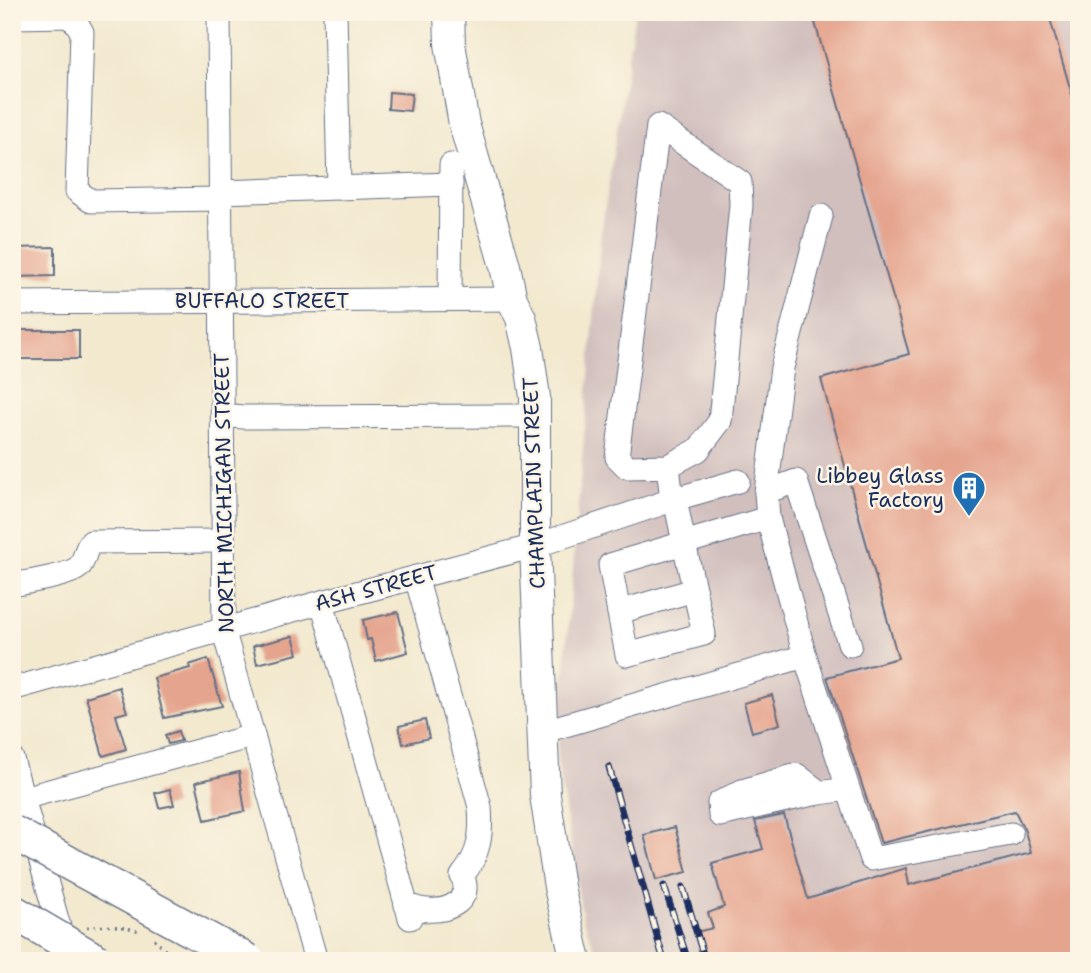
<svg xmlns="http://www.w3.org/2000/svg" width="1091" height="973" viewBox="0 0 1091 973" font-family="'Shantell Sans',sans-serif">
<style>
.industrial{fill:#d1bfbe}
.building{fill:#e5a48e}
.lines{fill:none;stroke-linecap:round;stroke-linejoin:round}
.minor-casing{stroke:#667086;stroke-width:25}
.major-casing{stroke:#667086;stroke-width:32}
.path{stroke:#667086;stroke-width:2.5;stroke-dasharray:2 5;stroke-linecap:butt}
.minor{stroke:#fff;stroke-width:23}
.major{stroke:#fff;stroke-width:30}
.rail-casing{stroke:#1b2f5e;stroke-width:7}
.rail{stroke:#fcf5e5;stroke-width:4.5;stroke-dasharray:13;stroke-linecap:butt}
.highway-bridge-casing{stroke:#667086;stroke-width:36;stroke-linecap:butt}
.highway-bridge{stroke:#fff;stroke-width:33}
.labels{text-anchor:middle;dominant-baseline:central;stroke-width:5;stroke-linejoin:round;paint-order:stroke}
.street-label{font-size:21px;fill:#1b2f5e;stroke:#fcf5e5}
.poi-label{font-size:21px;fill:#1b2f5e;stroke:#fcf5e5;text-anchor:end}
</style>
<rect width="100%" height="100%" fill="#fcf5e5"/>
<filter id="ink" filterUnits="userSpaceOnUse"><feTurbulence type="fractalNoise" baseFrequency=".0143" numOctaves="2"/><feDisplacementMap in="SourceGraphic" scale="14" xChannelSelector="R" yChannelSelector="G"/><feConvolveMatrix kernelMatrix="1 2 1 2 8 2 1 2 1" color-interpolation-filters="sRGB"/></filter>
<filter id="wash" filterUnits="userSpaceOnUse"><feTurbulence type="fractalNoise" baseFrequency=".00686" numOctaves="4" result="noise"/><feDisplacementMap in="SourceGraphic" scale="28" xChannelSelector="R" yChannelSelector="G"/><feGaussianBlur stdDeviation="1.57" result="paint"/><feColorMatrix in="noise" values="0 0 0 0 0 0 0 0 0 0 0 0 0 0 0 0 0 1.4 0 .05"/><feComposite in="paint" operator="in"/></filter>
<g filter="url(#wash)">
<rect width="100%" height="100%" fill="#f2e9cf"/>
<path class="industrial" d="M635,12H1079V961H600L583,920L557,759L601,234Z"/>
<g id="blocks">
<g class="building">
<path d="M812,12H1048L1079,119V961H706L696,932L713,928L708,913L724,907L712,863L763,849L755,821L784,815L808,899L906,868L909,885L1031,853L1025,831L1015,811L881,843L827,677L898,658L821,379L909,354Z"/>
<path d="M389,92L412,94L410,111L388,109Z"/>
<path d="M55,247V276L12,277L13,248Z"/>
<rect x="14" y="330" width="65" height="29"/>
<path d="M398,612L408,652L376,661L371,639L367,640L363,620Z"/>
<path d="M293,636L298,654L257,664L253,646Z"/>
<path d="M208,659L222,706L164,718L154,678L190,668L189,665Z"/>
<path d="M119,687L127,712L116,715L126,749L103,756L86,697Z"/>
<path d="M772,695L780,724L752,732L744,703Z"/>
<path d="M425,720L429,738L403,744L399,726Z"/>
<path d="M178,731L181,741L168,744L165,735Z"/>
<path d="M239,772L245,811L205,820L196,782Z"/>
<path d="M170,789L174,805L159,808L155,793Z"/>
<path d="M675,827L687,872L656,880L644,835Z"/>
</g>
</g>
</g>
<g filter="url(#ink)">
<use href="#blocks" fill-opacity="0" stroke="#667086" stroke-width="2"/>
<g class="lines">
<defs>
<g id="minor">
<path d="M219,12L224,632L316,961"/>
<path d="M335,12L339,188"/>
<path d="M12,17L67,16L76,22L82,32L77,191L91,201L221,199"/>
<path d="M221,192L451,184"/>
<path d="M450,299L451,165"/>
<path d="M12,303L512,299"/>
<path d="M223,415L243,417L536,416"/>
<path d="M668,466L627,467L617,457L658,126L740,182L741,205L720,421L698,450L668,466L672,500"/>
<path d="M766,492L796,481L850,645"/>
<path d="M768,518L766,492L782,368L821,216"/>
<path d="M684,543L704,634L627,655L610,565Z"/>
<path d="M12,585C27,582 69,576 79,567C86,559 84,550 91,542L223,541"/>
<path d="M322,602L410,918"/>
<path d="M619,612L694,590"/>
<path d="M805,656L871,859L1011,834"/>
<path d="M12,689L322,602L535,546L675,499L738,481"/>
<path d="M541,732L805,656L768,518L684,543L675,499"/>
<path d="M12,759L65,948"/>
<path d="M820,793L797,775L742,791L719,803L720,815L813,794L847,789"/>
<path d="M23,798L253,736"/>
<path d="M406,905C413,907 420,910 428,910C449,912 474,899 462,876C480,854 482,834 480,807L416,577"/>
</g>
<path id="major" d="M449,12L450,44L464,124L505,266L512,299L521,318L528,348L535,397V546L545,795L559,887L576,961"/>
</defs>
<use href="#minor" class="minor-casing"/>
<use href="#major" class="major-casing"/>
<g class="path">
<path d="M87,927C104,925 127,925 142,933"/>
<path d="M154,939L177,961"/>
</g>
<use href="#minor" class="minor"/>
<use href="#major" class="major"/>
<defs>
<g id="rail">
<path d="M609,767L664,961"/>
<path d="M664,886L688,961"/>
<path d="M683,887L705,961"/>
</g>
</defs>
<use href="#rail" class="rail-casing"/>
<use href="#rail" class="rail"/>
<defs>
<g id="highway-bridge">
<path d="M12,832L248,961"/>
<path d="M12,911L97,961"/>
</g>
</defs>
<use href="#highway-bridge" class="highway-bridge-casing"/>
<use href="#highway-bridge" class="highway-bridge"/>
</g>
</g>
<defs>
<symbol id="building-pin" viewBox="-11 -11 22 30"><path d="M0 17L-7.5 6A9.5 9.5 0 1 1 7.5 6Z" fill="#1f6fb2" stroke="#fcf5e5"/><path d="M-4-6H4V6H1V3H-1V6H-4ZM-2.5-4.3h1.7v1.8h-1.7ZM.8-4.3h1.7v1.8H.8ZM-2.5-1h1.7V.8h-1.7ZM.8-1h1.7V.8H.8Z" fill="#fff"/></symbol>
</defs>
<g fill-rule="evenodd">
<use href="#building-pin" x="950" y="469" width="38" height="52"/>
</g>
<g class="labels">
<g class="street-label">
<text x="262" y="301">BUFFALO STREET</text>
<text transform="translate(534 483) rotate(-92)">CHAMPLAIN STREET</text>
<text transform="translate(224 493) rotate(-91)">NORTH MICHIGAN STREET</text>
<text transform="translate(376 588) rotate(-15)">ASH STREET</text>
</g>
<g class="poi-label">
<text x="944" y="476">Libbey Glass<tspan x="944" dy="24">Factory</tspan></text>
</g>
</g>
<rect width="1091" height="973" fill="none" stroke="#fcf5e5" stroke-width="42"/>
</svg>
